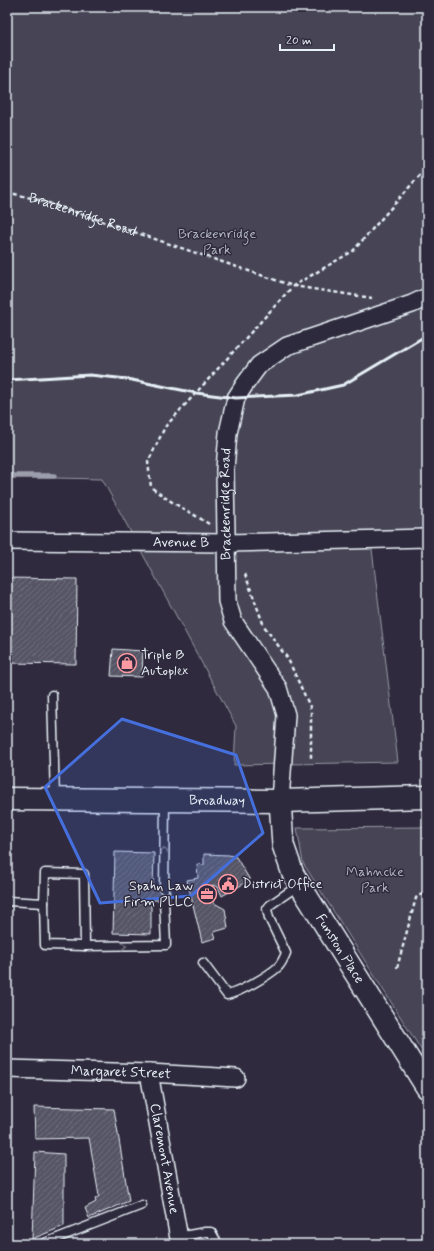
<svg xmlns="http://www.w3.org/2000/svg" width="434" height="1251" viewBox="0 0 434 1251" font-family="Mynerve,sans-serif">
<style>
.park{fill:#464455;stroke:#979aa6}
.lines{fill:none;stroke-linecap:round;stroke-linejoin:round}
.stream{stroke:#9c9fab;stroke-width:5.5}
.building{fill:url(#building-hatch);stroke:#e8f1f8}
.service-casing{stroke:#e8f1f8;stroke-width:11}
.minor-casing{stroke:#e8f1f8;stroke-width:20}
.tertiary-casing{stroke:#e8f1f8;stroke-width:24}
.primary-casing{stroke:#e8f1f8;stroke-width:25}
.path{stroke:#e8f1f8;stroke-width:2.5;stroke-dasharray:4 3;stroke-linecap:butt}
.service{stroke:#2f2a3d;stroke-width:8}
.minor{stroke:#2f2a3d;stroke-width:17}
.tertiary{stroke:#2f2a3d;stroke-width:21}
.primary{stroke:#2f2a3d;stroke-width:22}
.rail{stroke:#e8f1f8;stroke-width:3}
.oneway{stroke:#70707e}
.marked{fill:#466fde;fill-opacity:0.2;stroke:#466fde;stroke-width:3;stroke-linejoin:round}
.labels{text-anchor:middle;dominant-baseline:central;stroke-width:3;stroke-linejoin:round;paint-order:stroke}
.street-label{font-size:14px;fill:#e8f1f8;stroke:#2f2a3d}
.park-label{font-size:14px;fill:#afb4bf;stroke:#2f2a3d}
.poi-label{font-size:14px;fill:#e8f1f8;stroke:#2f2a3d;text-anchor:start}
</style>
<defs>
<pattern id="building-hatch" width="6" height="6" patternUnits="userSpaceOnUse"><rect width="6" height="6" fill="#575565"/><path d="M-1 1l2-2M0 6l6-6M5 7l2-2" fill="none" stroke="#6f6e7c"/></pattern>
</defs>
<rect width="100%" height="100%" fill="#2f2a3d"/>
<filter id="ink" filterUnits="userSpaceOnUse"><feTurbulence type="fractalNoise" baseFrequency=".025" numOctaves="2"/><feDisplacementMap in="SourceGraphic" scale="8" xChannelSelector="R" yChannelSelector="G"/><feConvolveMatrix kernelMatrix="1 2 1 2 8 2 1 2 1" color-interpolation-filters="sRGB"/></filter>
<g filter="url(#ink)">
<g class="park">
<path d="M7,7H427V531L370,533L398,762L234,765L236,726L102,479L7,477Z"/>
<path d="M427,827V1059L303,863L297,828Z"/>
</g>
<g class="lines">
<path class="stream" d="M7,476H54"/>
</g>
<g class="building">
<path d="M7,578L77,579L76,664L7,663Z"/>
<path d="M113,649L143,651L142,677L111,676Z"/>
<path d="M115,852L154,853L153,889L170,890L169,900H151V934L113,933Z"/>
<path d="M204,854L229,855L236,857L250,880L222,896L218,887L212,885L214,903L225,909L228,928L214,932L216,938L202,942L187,880L198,878L197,864L204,865Z"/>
<path d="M34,1107L114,1109L129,1201L89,1218L85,1208L96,1202L95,1199L99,1196L89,1138L35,1139Z"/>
<path d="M35,1152L64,1154V1226L32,1239Z"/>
</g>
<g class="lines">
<defs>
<g id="service">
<path d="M52,695L55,798"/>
<path d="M164,889L165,800"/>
<path d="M7,901L44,903L45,873L84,874L85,946"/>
<path d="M44,903L45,945L85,946L166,945L164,900"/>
<path d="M203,963L227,995C240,992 268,976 278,967C282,963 284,958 286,953L269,918L267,909L270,905L299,885"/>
<path d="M178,1237L205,1232H211L218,1244"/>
<path d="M42,1244L142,1205"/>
</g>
<g id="minor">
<path id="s2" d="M7,541L227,543L427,538"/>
<path id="s3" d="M280,801L286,715L278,688L233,621L227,601L225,469L228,433L236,398L245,384L259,365L287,346L412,304L427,297"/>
<path id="s4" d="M7,1069L149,1073L236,1078"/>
<path id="s5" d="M149,1073L180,1244"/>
</g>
<g id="tertiary">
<path id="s6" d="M280,801L283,845L293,874L427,1088"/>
</g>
<g id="primary">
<path id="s7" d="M7,799L280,801L427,797"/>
</g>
</defs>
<use href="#service" class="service-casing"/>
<use href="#minor" class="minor-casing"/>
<use href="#tertiary" class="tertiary-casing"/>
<use href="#primary" class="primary-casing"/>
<g class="path">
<path id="s1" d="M7,192L43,201L293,286L372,298"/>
<path d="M209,524C189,511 169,502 151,487L148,462L165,427L293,286L353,251L427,167"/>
<path d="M245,574L264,626L288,659L311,709V758"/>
<path d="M397,968L416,898L419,895L427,894"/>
</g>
<use href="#service" class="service"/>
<use href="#minor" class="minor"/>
<use href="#tertiary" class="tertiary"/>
<use href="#primary" class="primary"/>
<path class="rail" d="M7,380L90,375L127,379L196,393L236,398L298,395L343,385L427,335"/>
</g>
<defs><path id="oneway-chevron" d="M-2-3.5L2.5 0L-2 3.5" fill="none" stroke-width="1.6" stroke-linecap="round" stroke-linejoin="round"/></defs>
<g class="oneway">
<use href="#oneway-chevron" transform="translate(164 850) rotate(-89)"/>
<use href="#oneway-chevron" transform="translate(124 946) rotate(-1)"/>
</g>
</g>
<path class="marked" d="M122,719L236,755L263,833L191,896L100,903L45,787Z"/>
<defs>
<symbol id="shop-ring" viewBox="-11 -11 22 22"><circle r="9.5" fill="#2f2a3d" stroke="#ff9aa2" stroke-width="1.5"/><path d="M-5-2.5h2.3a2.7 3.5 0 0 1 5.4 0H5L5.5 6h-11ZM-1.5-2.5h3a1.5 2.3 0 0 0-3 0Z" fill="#ff9aa2"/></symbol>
<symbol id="civic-ring" viewBox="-11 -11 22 22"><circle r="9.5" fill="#2f2a3d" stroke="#ff9aa2" stroke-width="1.5"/><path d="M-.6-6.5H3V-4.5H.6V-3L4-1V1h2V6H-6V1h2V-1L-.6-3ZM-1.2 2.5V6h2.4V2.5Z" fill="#ff9aa2"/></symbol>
<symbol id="office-ring" viewBox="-11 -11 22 22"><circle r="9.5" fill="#2f2a3d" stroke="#ff9aa2" stroke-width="1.5"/><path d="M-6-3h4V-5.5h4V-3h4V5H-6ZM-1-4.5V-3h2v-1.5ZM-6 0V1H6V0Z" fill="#ff9aa2"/></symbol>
</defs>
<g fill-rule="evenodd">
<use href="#shop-ring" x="116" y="652" width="22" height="22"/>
<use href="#civic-ring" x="217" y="873" width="22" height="22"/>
<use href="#office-ring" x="196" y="883" width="22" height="22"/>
</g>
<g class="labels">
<g class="street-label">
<text stroke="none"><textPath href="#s1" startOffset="79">Brackenridge Road</textPath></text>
<text stroke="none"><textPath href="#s3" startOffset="313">Brackenridge Road</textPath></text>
<text stroke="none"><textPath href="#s2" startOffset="174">Avenue B</textPath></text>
<text stroke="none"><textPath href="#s7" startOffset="210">Broadway</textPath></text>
<text stroke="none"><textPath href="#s6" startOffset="163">Funston Place</textPath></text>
<text stroke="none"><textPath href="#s4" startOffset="114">Margaret Street</textPath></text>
<text stroke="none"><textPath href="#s5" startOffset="87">Claremont Avenue</textPath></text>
</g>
<g class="park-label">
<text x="217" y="234">Brackenridge<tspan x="217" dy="16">Park</tspan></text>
<text x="375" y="872">Mahncke<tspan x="375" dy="16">Park</tspan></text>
</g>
<g class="poi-label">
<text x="141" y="655">Triple B<tspan x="141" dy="16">Autoplex</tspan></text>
<text x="242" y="884">District Office</text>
<text x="193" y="886" text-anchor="end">Spahn Law<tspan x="193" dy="16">Firm PLLC</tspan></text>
</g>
</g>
<rect width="434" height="1251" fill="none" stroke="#2f2a3d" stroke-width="24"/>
<rect x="12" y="12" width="410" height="1227" fill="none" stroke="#e8f1f8" stroke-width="1.5" filter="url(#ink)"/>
<path d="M280 44v6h54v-6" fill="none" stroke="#e8f1f8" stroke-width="2"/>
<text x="286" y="44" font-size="12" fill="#e8f1f8" stroke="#2f2a3d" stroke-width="3" paint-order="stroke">20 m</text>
</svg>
